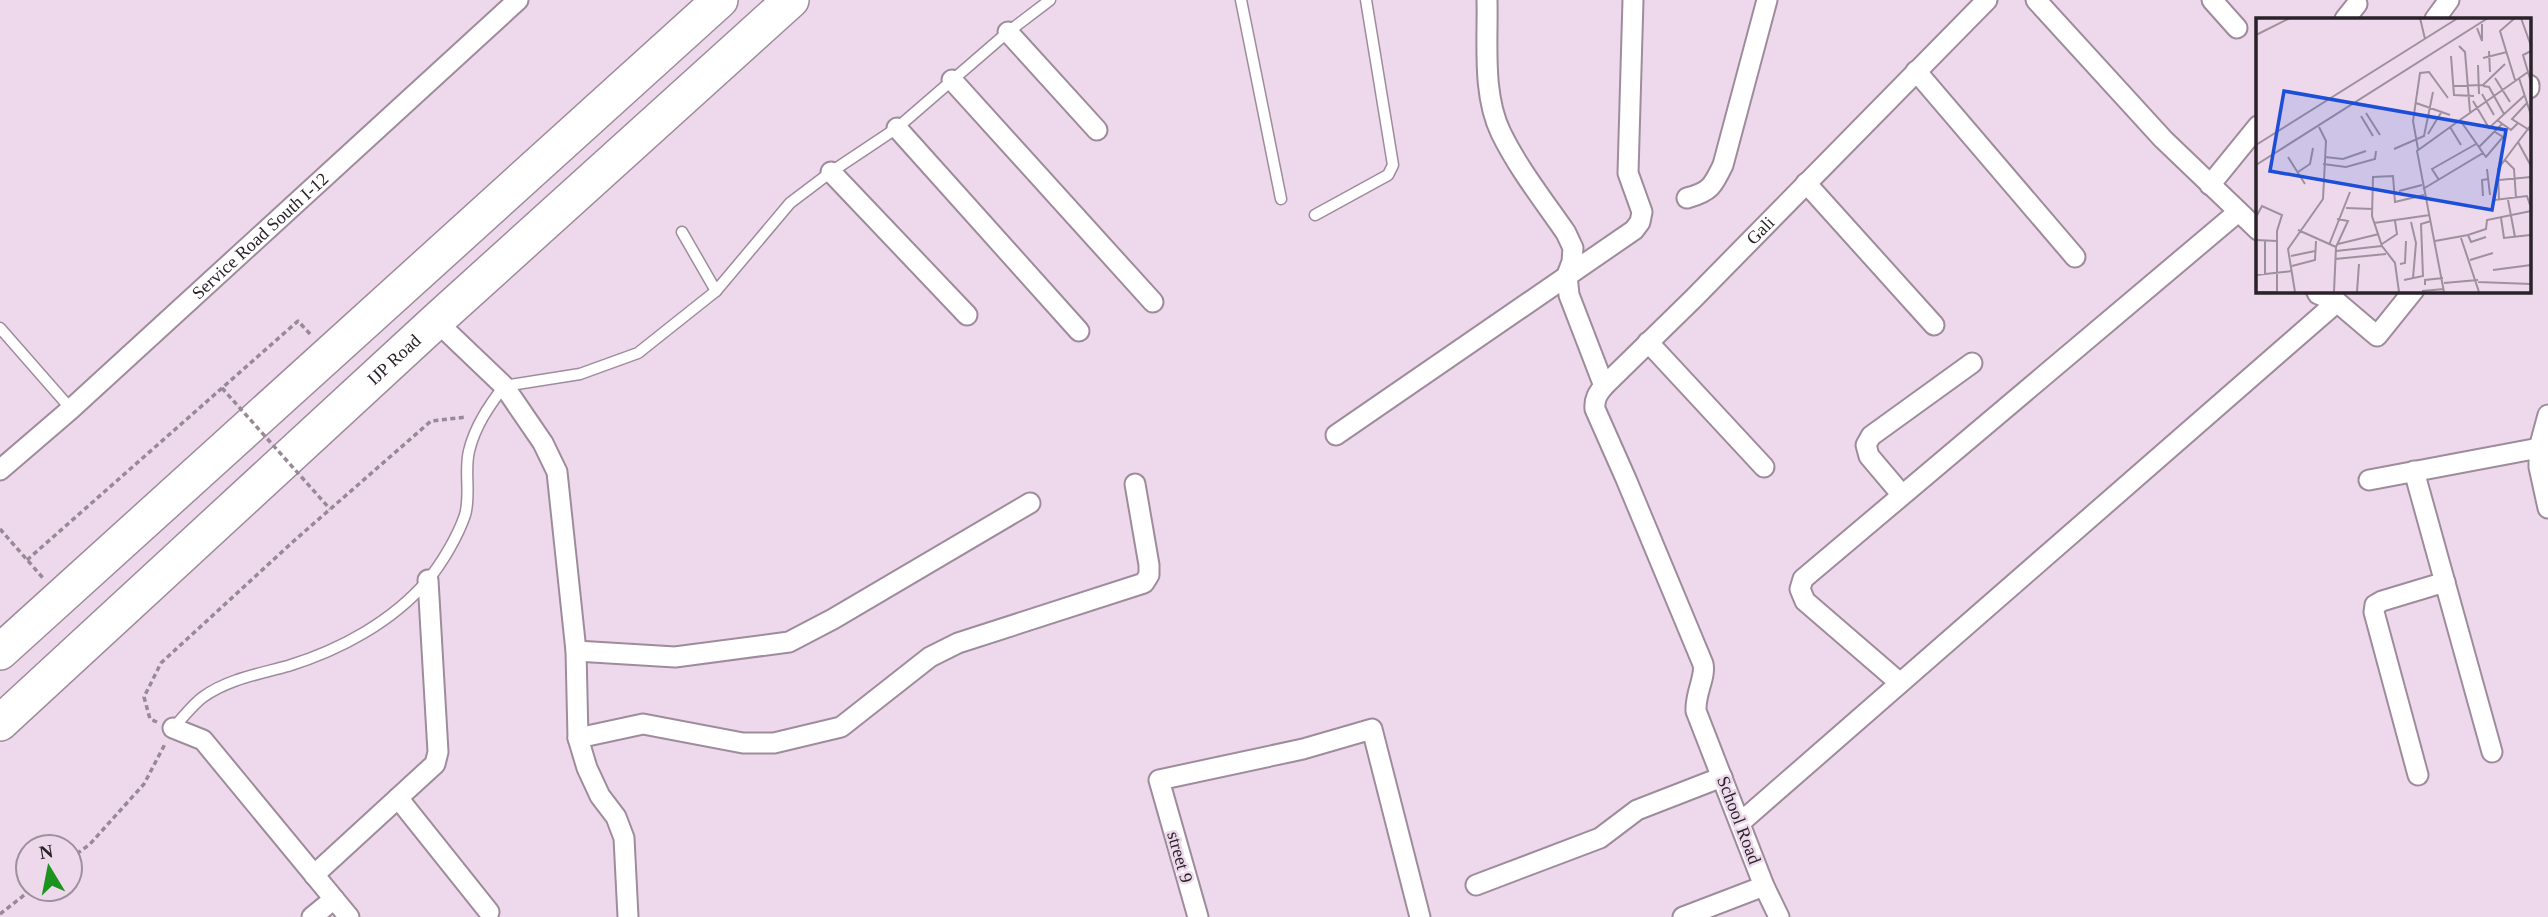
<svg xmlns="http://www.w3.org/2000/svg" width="2548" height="917" viewBox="0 0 2548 917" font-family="Georgia,serif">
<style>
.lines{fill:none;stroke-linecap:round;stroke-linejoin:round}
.lane-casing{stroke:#9e8c9c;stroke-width:13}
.street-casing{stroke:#9e8c9c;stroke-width:23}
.highway-casing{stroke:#9e8c9c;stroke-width:38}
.path{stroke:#988996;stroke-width:3.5;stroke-dasharray:5 3.5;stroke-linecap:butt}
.lane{stroke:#fff;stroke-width:10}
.street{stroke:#fff;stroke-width:19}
.highway{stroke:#fff;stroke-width:35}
.path-bridge{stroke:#988996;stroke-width:3.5;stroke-dasharray:5 3.5;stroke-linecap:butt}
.labels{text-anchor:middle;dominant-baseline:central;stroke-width:5;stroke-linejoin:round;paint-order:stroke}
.street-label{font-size:18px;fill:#292228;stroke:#edd9eb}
.inset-road{fill:none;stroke:#9f909d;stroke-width:2}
.view{fill:#1d4ed8;fill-opacity:0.15;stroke:#1d4ed8;stroke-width:3.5}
.inset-edge{fill:none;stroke:#292228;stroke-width:3.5}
</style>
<rect width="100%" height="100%" fill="#edd9eb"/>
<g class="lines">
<defs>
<g id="lane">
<path d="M1241,0L1281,199"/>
<path d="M1315,215L1388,175L1393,165L1366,0"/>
<path d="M682,232L716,291"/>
<path d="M0,328L71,409"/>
<path d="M173,728C183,718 192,705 203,697C228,679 259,674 288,666C340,650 392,622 428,580C442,563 458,536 465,515C471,495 464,471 469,451C475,426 489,406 504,386L580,374L638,353L716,291L790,203L831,172L897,128L1008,32L1050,0"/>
</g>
<g id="street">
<path d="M1487,0C1488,43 1482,94 1501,133C1518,168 1544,201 1566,233L1573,248L1572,262L1567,275L1569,295L1604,386"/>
<path d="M2036,0L2163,139L2258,230"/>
<path d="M2212,0L2237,28"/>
<path d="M2345,19L2357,4"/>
<path d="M2435,19L2449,0"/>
<path d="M1008,32L1097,130"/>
<path d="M1916,71L2075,257"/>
<path d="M952,80L1153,302"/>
<path d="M2529,85V88"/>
<path d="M897,128L1079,331"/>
<path d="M831,172L967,315"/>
<path d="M1806,183L1934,325"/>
<path d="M2210,185L2258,126"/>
<path d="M1687,198C1710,192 1713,186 1723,165L1767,0"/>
<path d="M2337,302L2377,336L2414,290"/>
<path d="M436,321L504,386L543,443L557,472L576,651L578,738L587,768L600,796L616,817L624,838L628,917"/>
<path d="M1648,342L1764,467"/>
<path d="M2548,415L2539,448V467L2548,508"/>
<path d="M1336,435L1634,230L1640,222L1642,212L1628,173L1633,0"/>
<path id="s1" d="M0,470L71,409L518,0"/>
<path d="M2414,471L2492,752"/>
<path d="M2369,480L2539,448"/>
<path d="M1902,495L1869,456L1866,445L1871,436L1972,363"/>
<path d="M576,651L675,657L789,642L833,619L1030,503"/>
<path d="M1900,683L1805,601L1800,589L1803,579L2238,212"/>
<path d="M173,728L203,740L349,917"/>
<path d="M578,738L643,724L743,743H774L841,727L930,657L958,643L1144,583L1149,575V565L1135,484"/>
<path d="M2418,775L2374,612L2375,605L2382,601L2445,582"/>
<path d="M398,798L489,912"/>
<path d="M1741,822L2337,302L2318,294L2316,290"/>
<path d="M314,875L435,764L438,752L428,580"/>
<path d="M1476,885L1600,838L1637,810L1722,777"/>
<path d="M312,917L334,899"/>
<path d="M1198,917L1159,780L1303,749L1372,729L1420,917"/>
<path d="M1683,917L1764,886"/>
<path id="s2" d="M1779,917L1764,886L1696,711C1695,693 1706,677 1703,664L1626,479L1595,409C1594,399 1598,393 1604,386L1694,298L1987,0"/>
</g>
<g id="highway">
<path d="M0,652L720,0"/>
<path id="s3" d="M0,723L436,321L791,0"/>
</g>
</defs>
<use href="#lane" class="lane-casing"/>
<use href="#street" class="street-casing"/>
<use href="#highway" class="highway-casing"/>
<g class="path">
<path d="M0,529L43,578"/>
<path d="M27,560L298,321L311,335"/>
<path d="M157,722L150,719L144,697L161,663L296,539L431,421L467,417"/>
<path d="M70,859L90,844L144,784L165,744"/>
<path d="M0,914L32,889"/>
</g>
<use href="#lane" class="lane"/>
<use href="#street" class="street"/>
<use href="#highway" class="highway"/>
<path class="path-bridge" d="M222,388L330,509"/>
</g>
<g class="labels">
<g class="street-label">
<text stroke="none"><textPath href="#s2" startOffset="793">Gali</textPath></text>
<text stroke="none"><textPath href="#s1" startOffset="350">Service Road South I-12</textPath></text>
<text stroke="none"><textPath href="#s3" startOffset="536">IJP Road</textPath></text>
<text transform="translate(1739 820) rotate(69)">School Road</text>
<text transform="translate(1180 857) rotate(74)">street 9</text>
</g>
</g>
<g transform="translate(2256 18)">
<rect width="275" height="275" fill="#edd9eb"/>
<path class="inset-road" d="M164,0L169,21M265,0L275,28M221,10L226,23V6M0,17L34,0M203,28L209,34L214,94M233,33L234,54M275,33L267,37L275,64M195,38L198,77L218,78M227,40L251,34M222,47L223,76M239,60L254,84M263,60L275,97M259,62L244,13L259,0M197,68L227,67L249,46M227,68L233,69L248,96M226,76L238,97M217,83L233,110L269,77M160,85L194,97M110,95L124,117M105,98L117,118M241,102L255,112L262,105L275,113M262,105L256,101L271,85M275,107L262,124L275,148M194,109L205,127M172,116L186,93M0,127L202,0M223,129L246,106M138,131L168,118L177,74M162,131L157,103L164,55L173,54L192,80M227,135L230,139L247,119L239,114M32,139L49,166M69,139L87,141L110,133M249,142L258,151L260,180M67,146L90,149L119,141L120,133M0,147L232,0M231,151L234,177M42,154L54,146L57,130M183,162L176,151L220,126M243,162L275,159M167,171L227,135L204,102L272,54M143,173L166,167M227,178L226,162L232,161M238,182L271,178L274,187M243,182L242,151L262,124M252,182L259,219M90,190L117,191M0,199L6,188L26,197L21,213V274H0M245,200L248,220L274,217M155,204L160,225L157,260M118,205L174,197M42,212L80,229M212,217L215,224L230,219M205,220L223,274M0,222L21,223M179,223L212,217L230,211L231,202L275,193M82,226L123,216M126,226L141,216L139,203M73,227L94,174M80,233L126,228M35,238L59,233M79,241L130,236M214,242L237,235M144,246L149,245L150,223M36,248L59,242L60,223M237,252L275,247M9,256V223M0,257L36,253M148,262L167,258L165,206L175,203M222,264L275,266M188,265L222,262M169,267V262L187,260M166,273L188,271M39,274L32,231L67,181L70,123L63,109M78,274L80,229L92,203L81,201M101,274L103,246M143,274L139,245L126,228L116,198L117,159L137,158L139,184L168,177M188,274L161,133L204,102"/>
<path class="view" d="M28,73L250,112L236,192L14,153Z"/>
<rect width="275" height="275" class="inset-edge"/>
</g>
<g transform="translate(49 868) rotate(350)"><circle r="33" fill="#edd9eb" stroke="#9f909d" stroke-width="2"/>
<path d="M0-5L12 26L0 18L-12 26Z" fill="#1c921f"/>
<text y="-10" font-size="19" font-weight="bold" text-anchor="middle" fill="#292228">N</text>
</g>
</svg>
